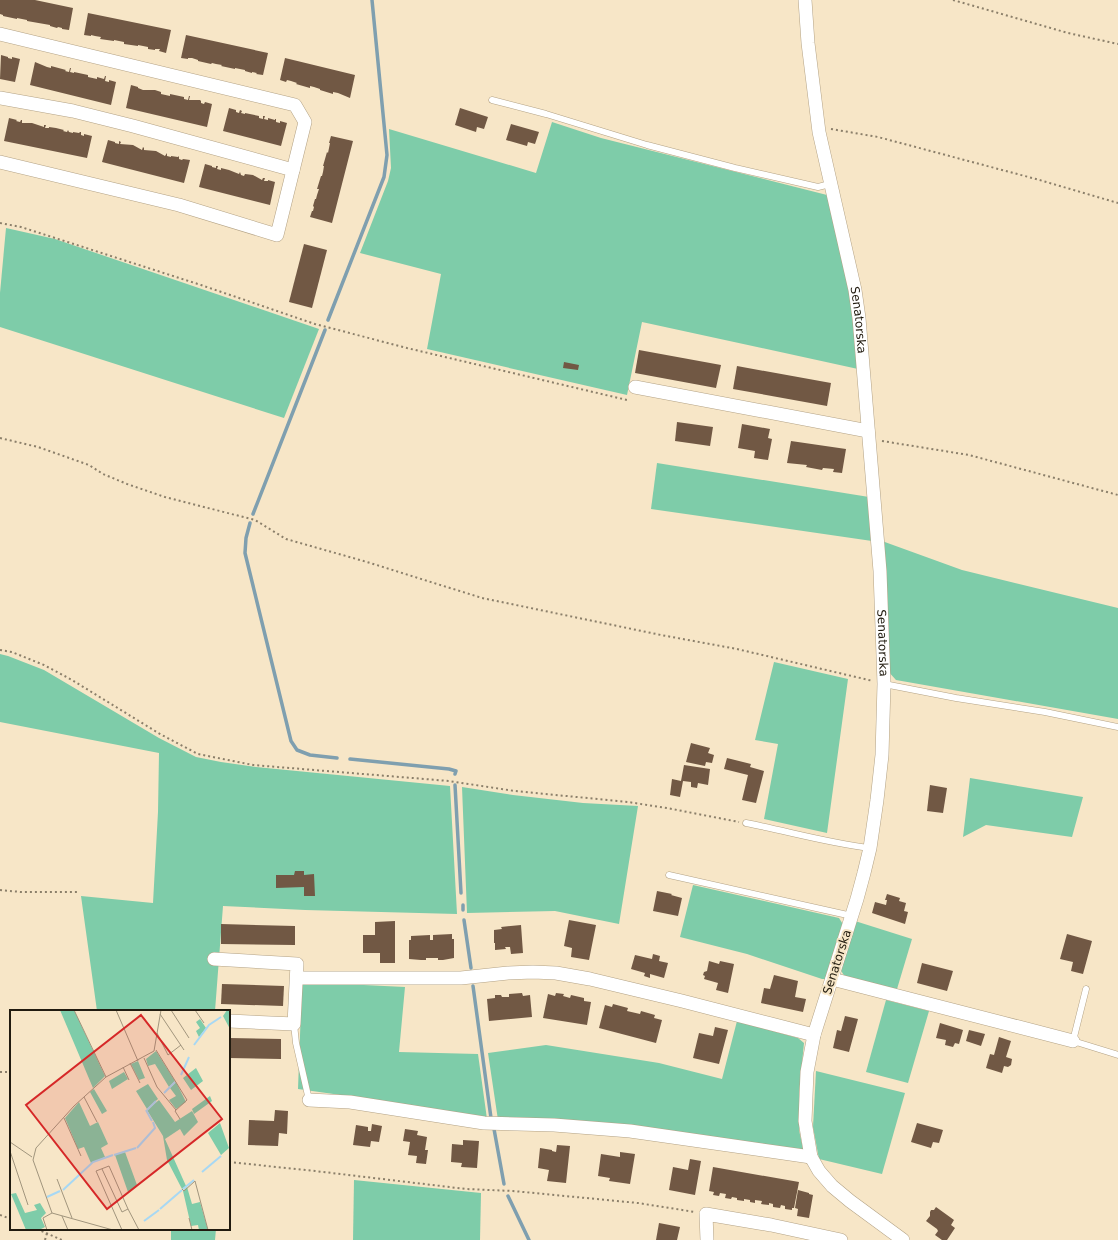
<svg xmlns="http://www.w3.org/2000/svg" width="1118" height="1240" viewBox="0 0 1118 1240" font-family="'DejaVu Sans',sans-serif">
<style>
.green{fill:#7ecca9}
.lines{fill:none;stroke-linecap:round;stroke-linejoin:round}
.stream{stroke:#7f9faf;stroke-width:3.5}
.building{fill:#715844}
.lane-casing{stroke:#b3a285;stroke-width:7}
.street-casing{stroke:#b3a285;stroke-width:14}
.path{stroke:#8b7f6a;stroke-width:2;stroke-dasharray:2 3;stroke-linecap:butt}
.lane{stroke:#fff;stroke-width:6}
.street{stroke:#fff;stroke-width:13}
.labels{text-anchor:middle;dominant-baseline:central;stroke-width:4;stroke-linejoin:round;paint-order:stroke}
.street-label{font-size:12px;fill:#211b0f;stroke:#f7e6c7}
.inset-river{fill:none;stroke:#a7d8f4;stroke-width:2}
.inset-road{fill:none;stroke:#a1957d;stroke-width:1}
.view{fill:#d62828;fill-opacity:0.15;stroke:#d62828;stroke-width:2}
.inset-edge{fill:none;stroke:#211b0f;stroke-width:2}
</style>
<rect width="100%" height="100%" fill="#f7e6c7"/>
<g class="green">
<path d="M552,122L601,138L827,195L853,309L858,369L642,322L627,395L427,349L441,274L360,253L388,181L391,168L389,129L536,173Z"/>
<path d="M6,228L55,239L319,329L284,418L0,327V293Z"/>
<path d="M657,463L869,497L872,541L651,509Z"/>
<path d="M882,541L962,570L1118,608V719L896,680L887,670Z"/>
<path d="M0,654L8,656L44,670L159,738L196,757L221,762L256,767L450,786L457,914L305,910L223,906L215,1011H97L81,896L153,903L158,812L159,753L0,722Z"/>
<path d="M774,662L848,679L827,833L764,819L778,744L755,740Z"/>
<path d="M970,778L1083,797L1072,837L986,825L963,837Z"/>
<path d="M462,787L513,795L583,803L638,806L619,924L555,911L467,913Z"/>
<path d="M693,885L839,918L844,926L826,979H822L747,954L680,937Z"/>
<path d="M855,921L912,939L897,989L845,977L840,969Z"/>
<path d="M302,982L405,987L399,1052L478,1054L487,1119L362,1098L298,1089Z"/>
<path d="M886,1000L929,1011L908,1083L866,1072Z"/>
<path d="M737,1021L798,1038L804,1043L799,1094V1130L804,1153L498,1120L488,1053L546,1045L659,1063L722,1079Z"/>
<path d="M816,1071L905,1093L882,1174L819,1159L813,1127Z"/>
<path d="M354,1180L481,1193L480,1240H353Z"/>
<path d="M171,1229H216L215,1240H171Z"/>
</g>
<g class="lines">
<g class="stream">
<path d="M328,320L384,177L387,155L372,0"/>
<path d="M253,514L325,330"/>
<path d="M250,523L246,538L245,553L291,741L297,750L310,755L337,758"/>
<path d="M350,759L449,769L456,771L455,774"/>
<path d="M455,785L461,893"/>
<path d="M463,905V910"/>
<path d="M464,920L471,968"/>
<path d="M473,986L491,1118"/>
<path d="M494,1129L504,1184"/>
<path d="M508,1196L529,1240"/>
</g>
</g>
<g class="building">
<path d="M0,0H35L73,8L69,30L62,29V28L58,27L57,28L50,26V25L27,21V20L17,18V19L3,16V15L0,14Z"/>
<path d="M88,13L171,30L166,53L159,51L160,49H155V50L148,49V47L138,45V46L124,44V42L114,40V41L100,39L101,37L95,36L91,35V36L84,35Z"/>
<path d="M186,35L268,53L263,75L256,74L257,73L252,72V73L245,71V70L235,68V69L221,66L222,65L216,64L212,63L211,64L198,61V60L192,58H188V59L181,58Z"/>
<path d="M1,55L8,57V58L12,59V57L20,59L15,82L0,79Z"/>
<path d="M285,58L355,75L350,98L338,93L333,92V94L320,90V89L314,87L310,86V88L296,84L297,83L291,81L287,80L286,82L280,80Z"/>
<path d="M35,62L47,67L51,68V66L66,70L65,71L69,72L70,68H71L70,72L74,73V72L88,75V77L97,79V77L104,79L105,76H106L105,81L109,82V80L116,82L111,105L30,85Z"/>
<path d="M131,85L138,87V88L143,90H155L161,92V94L170,96V94L184,97V99L188,100L189,96H190L189,100H200L201,101V103L204,104L205,102L212,104L207,127L126,108Z"/>
<path d="M229,108L236,110V112L239,113L240,110L242,111L241,113L245,114V113L259,116V118L263,119V116H265L264,119L268,120V118L275,120V119H276V122L280,123V121L287,123L281,146L223,131Z"/>
<path d="M460,108L488,117L484,129L477,127L476,132L455,125Z"/>
<path d="M9,118L17,120L16,121L20,122L21,120H22V123H32L44,127V125H46L45,128H49V127L56,128L64,130L63,131L67,132L68,130L69,132L73,133V132L79,133L80,132H81V135L84,136V134L92,136L87,158L4,141Z"/>
<path d="M511,124L539,132L535,144L528,142L527,146L506,140Z"/>
<path d="M331,136L353,141L332,223L310,217L312,211H313L314,207L313,206L315,199H316L317,195L319,189H317L321,176H322L323,172L324,166H323L327,152L328,153L330,143H329Z"/>
<path d="M108,140L115,142V143L119,144V141L121,142L120,144L133,145L142,150L143,147L144,148V150L156,151L165,156L167,153V156L171,157V156L178,157V156L179,157V159L182,160L183,159L190,160L184,183L102,162Z"/>
<path d="M205,164L212,166V167L216,168V166H218L217,169L221,170V168L229,170L239,174L240,172L241,175L244,176L245,174L253,175L262,180L263,178H265L264,181H268V180L275,182L270,205L199,187Z"/>
<path d="M304,244L327,250L312,308L289,302Z"/>
<path d="M639,350L721,365L716,388L635,373Z"/>
<path d="M564,362L579,365L578,370L563,368Z"/>
<path d="M737,366L831,383L827,406L733,389Z"/>
<path d="M677,422L713,427L710,446L675,441Z"/>
<path d="M742,424L770,429L768,438L772,439L768,460L754,458L755,451L738,448Z"/>
<path d="M791,441L846,449L842,473L833,472L834,469L823,468L822,470L806,467L807,465L787,463Z"/>
<path d="M691,743L710,748L708,753L714,755L712,763L706,762L705,766L686,762Z"/>
<path d="M727,758L751,764L750,767L764,771L756,803L742,800L748,775L724,769Z"/>
<path d="M684,765L710,769L708,785L698,783L697,788L691,787V782L683,781L680,797L670,795L672,779L681,781Z"/>
<path d="M930,785L947,788L943,813L927,811Z"/>
<path d="M295,871H304V875L314,874L315,896H304V887L276,888V875H294Z"/>
<path d="M657,891L672,894L671,895L682,898L678,916L653,911Z"/>
<path d="M887,894L900,898L899,901L906,903L904,911L908,912L905,924L872,913L875,902L886,905L887,900H885Z"/>
<path d="M569,920L596,925L589,960L571,957L572,948L564,946Z"/>
<path d="M395,921V963H380V953H363V935H375V922Z"/>
<path d="M221,924L295,926V945L221,944Z"/>
<path d="M521,925L523,953L511,954L510,947H505L506,949L495,950V943H494V930L502,929L501,927Z"/>
<path d="M452,934V939H454V958L443,960H438V958H426V960H421L409,959V940H411V936L430,935V940H433V935Z"/>
<path d="M1067,934L1092,941L1083,974L1071,971L1073,962L1060,959Z"/>
<path d="M653,954L660,956L659,961L668,963L664,978L650,974V978L644,976L645,973L631,969L635,955L652,959Z"/>
<path d="M709,961L719,964L720,961L734,964L728,993L716,990L718,983L704,979L705,976L703,975L704,972L707,971Z"/>
<path d="M922,963L953,971L947,991L917,983Z"/>
<path d="M774,975L798,981L795,997L806,999L803,1012L761,1003L764,988L770,989Z"/>
<path d="M222,984L284,986L283,1006L221,1004Z"/>
<path d="M522,993L523,996L530,995L532,1017L489,1021L487,999L495,998V995H501L502,997H509V994Z"/>
<path d="M556,993L564,994L563,996L570,998L571,995L584,998V1001L591,1002L587,1025L543,1018L548,994L555,996Z"/>
<path d="M613,1004L628,1008L627,1011L640,1014L641,1011L655,1015L654,1018L662,1020L656,1043L599,1028L605,1005L612,1007Z"/>
<path d="M845,1016L858,1019L849,1052L833,1048L837,1030L841,1031Z"/>
<path d="M940,1023L963,1030L959,1044L955,1043L953,1047L945,1045L946,1040L936,1038Z"/>
<path d="M715,1027L728,1030L719,1064L693,1058L699,1033L713,1036Z"/>
<path d="M969,1030L985,1034L981,1046L966,1041Z"/>
<path d="M999,1037L1011,1041L1006,1057L1012,1059L1011,1065L1008,1067L1004,1066L1002,1073L986,1068L990,1054L994,1055Z"/>
<path d="M229,1038L281,1039V1059L229,1058Z"/>
<path d="M275,1110L288,1111L287,1134L279,1133L278,1146L248,1145L249,1120L274,1121Z"/>
<path d="M917,1123L943,1130L939,1143L933,1142L931,1148L911,1142Z"/>
<path d="M372,1124L382,1126L379,1142L371,1141L370,1147L353,1145L356,1125L368,1127V1131H371Z"/>
<path d="M405,1129L418,1131L417,1135L427,1137L425,1150H428L426,1164L416,1163L417,1156L408,1155L410,1142L403,1141Z"/>
<path d="M463,1140L479,1141L477,1168L461,1167L462,1163L451,1162L452,1144L463,1145Z"/>
<path d="M557,1145L570,1146L566,1183L547,1181L549,1170L538,1168L540,1148L552,1150V1151L556,1152Z"/>
<path d="M620,1152L635,1154L630,1184L609,1181L610,1178L598,1176L601,1154L620,1157Z"/>
<path d="M690,1159L701,1161L695,1195L669,1190L673,1167L688,1170Z"/>
<path d="M713,1167L799,1182L794,1208H792V1210L785,1209V1206L781,1205L780,1208L773,1207V1204L769,1203V1205L761,1204L762,1201L755,1200V1203L750,1202V1200L744,1199V1201L737,1200V1198L732,1197L731,1199L725,1198L726,1194L720,1193L719,1196L713,1195L714,1192L709,1191Z"/>
<path d="M798,1190L809,1193V1194L813,1195L809,1218L797,1216L798,1209L795,1208Z"/>
<path d="M936,1207L954,1220L951,1225L955,1228L947,1240H942L935,1235L938,1231L937,1229L926,1221L930,1216V1212L931,1210H934Z"/>
<path d="M659,1223L680,1227L677,1240H656Z"/>
</g>
<g class="lines">
<defs>
<g id="lane">
<path d="M492,100L546,114L647,145L735,168L818,187L830,184"/>
<path d="M884,684L956,698L1045,712L1118,727"/>
<path d="M746,823C787,831 828,843 870,848"/>
<path d="M669,875L852,916"/>
<path d="M1086,989L1073,1041L1118,1055"/>
<path d="M294,1024L296,1043L309,1100"/>
</g>
<g id="street">
<path id="s1" d="M805,0L808,43L819,132L855,290L859,318L880,571L884,684L882,755L877,800L870,848L864,873L857,899L814,1035L807,1072L805,1121L811,1157L819,1171L832,1186L850,1201L903,1240"/>
<path d="M0,34L295,105L305,122L277,235L179,205L0,162"/>
<path d="M0,98L73,111L133,126L293,170"/>
<path d="M635,387L868,431"/>
<path d="M214,959L297,964L294,1024L229,1021"/>
<path d="M297,978H461L508,973L533,972L556,973L590,979L682,1001L814,1035"/>
<path d="M832,979L1073,1041"/>
<path d="M309,1100L350,1102L484,1123L554,1125L630,1131L811,1157"/>
<path d="M707,1240L706,1214L771,1225L841,1240"/>
</g>
</defs>
<use href="#lane" class="lane-casing"/>
<use href="#street" class="street-casing"/>
<g class="path">
<path d="M953,0L1068,33L1118,44"/>
<path d="M831,129L878,137L1036,179L1118,203"/>
<path d="M0,223L21,227L201,285L315,324L407,348L627,400"/>
<path d="M0,438L38,447L89,465L103,474L127,484L165,497L255,520L286,539L367,562L482,598L661,635L737,649L873,681"/>
<path d="M882,441L969,455L1118,495"/>
<path d="M0,650L12,652L44,665L72,680L160,734L198,754L253,765L449,781L515,791L628,802L667,808L739,822"/>
<path d="M0,890L21,892H77"/>
<path d="M0,1072H11"/>
<path d="M229,1162L315,1171L466,1189L513,1191L638,1203L695,1212"/>
<path d="M0,1215L11,1219"/>
<path d="M37,1229L62,1240"/>
<path d="M45,1240L47,1233"/>
</g>
<use href="#lane" class="lane"/>
<use href="#street" class="street"/>
</g>
<g class="labels">
<g class="street-label">
<text stroke="none"><textPath href="#s1" startOffset="325">Senatorska</textPath></text>
<text stroke="none"><textPath href="#s1" startOffset="649">Senatorska</textPath></text>
<text transform="translate(837 962) rotate(-72)">Senatorska</text>
</g>
</g>
<g transform="translate(10 1010)">
<rect width="220" height="220" fill="#f7e6c7"/>
<path d="M50,0H64L95,66L83,78ZM217,0H220V19L213,6ZM190,9L196,18L189,27L186,21L190,18L186,12ZM146,41L165,71L159,77L145,54L138,56L136,49ZM128,51L135,68L129,70L121,54ZM186,58L193,71L181,80L173,68ZM114,62L118,69L102,79L99,71ZM166,72L176,92L166,99L159,90L166,86L160,78ZM138,74L148,89L137,99L126,81ZM84,79L97,101L92,104L80,82ZM200,86L202,91L184,104L182,99ZM149,90L165,112L182,101L188,112L174,126L170,119L155,129L176,176L172,179L157,150L153,126L137,100ZM69,92L80,116L88,112L98,134L91,138L95,147L81,153L74,137L68,139L55,108ZM210,113L219,138L211,145L198,123ZM115,142L127,175L118,182L105,145ZM177,177L182,194L190,192L198,220H189L188,215L181,216L173,181ZM6,183L15,203L27,200L24,195L30,193L36,203L31,208L35,217L29,220H16L1,184Z" fill="#7ecca9"/>
<path class="inset-river" d="M184,35L199,15L211,7M171,65L179,47M154,83L165,72M136,100L142,111M137,100L146,91M127,138L145,118L143,112M104,145L126,138M192,162L211,146M173,179L184,170M53,180L83,152L103,145M37,187L50,181M150,199L172,180M134,211L149,200"/>
<path class="inset-road" d="M64,0L96,67M106,0L128,51M161,0L179,28M185,0L194,13M150,4L174,40M147,23L158,45L171,35M146,40L177,90L165,101L170,109M134,48L147,77L166,100M120,53L130,73M113,57L119,70M74,87L87,112M54,108L71,146M0,132L22,147M0,141L18,195M92,159L112,202L118,199L129,220M47,169L62,208M172,179L174,181L185,171L198,220M42,203L23,150L26,138L64,96L96,67L144,41L151,0M52,206L58,220M179,208L182,220M37,220L33,208L42,203L103,220M112,220L86,161L99,156L118,199"/>
<path class="view" d="M131,5L212,109L97,199L16,95Z"/>
<rect width="220" height="220" class="inset-edge"/>
</g>
</svg>
